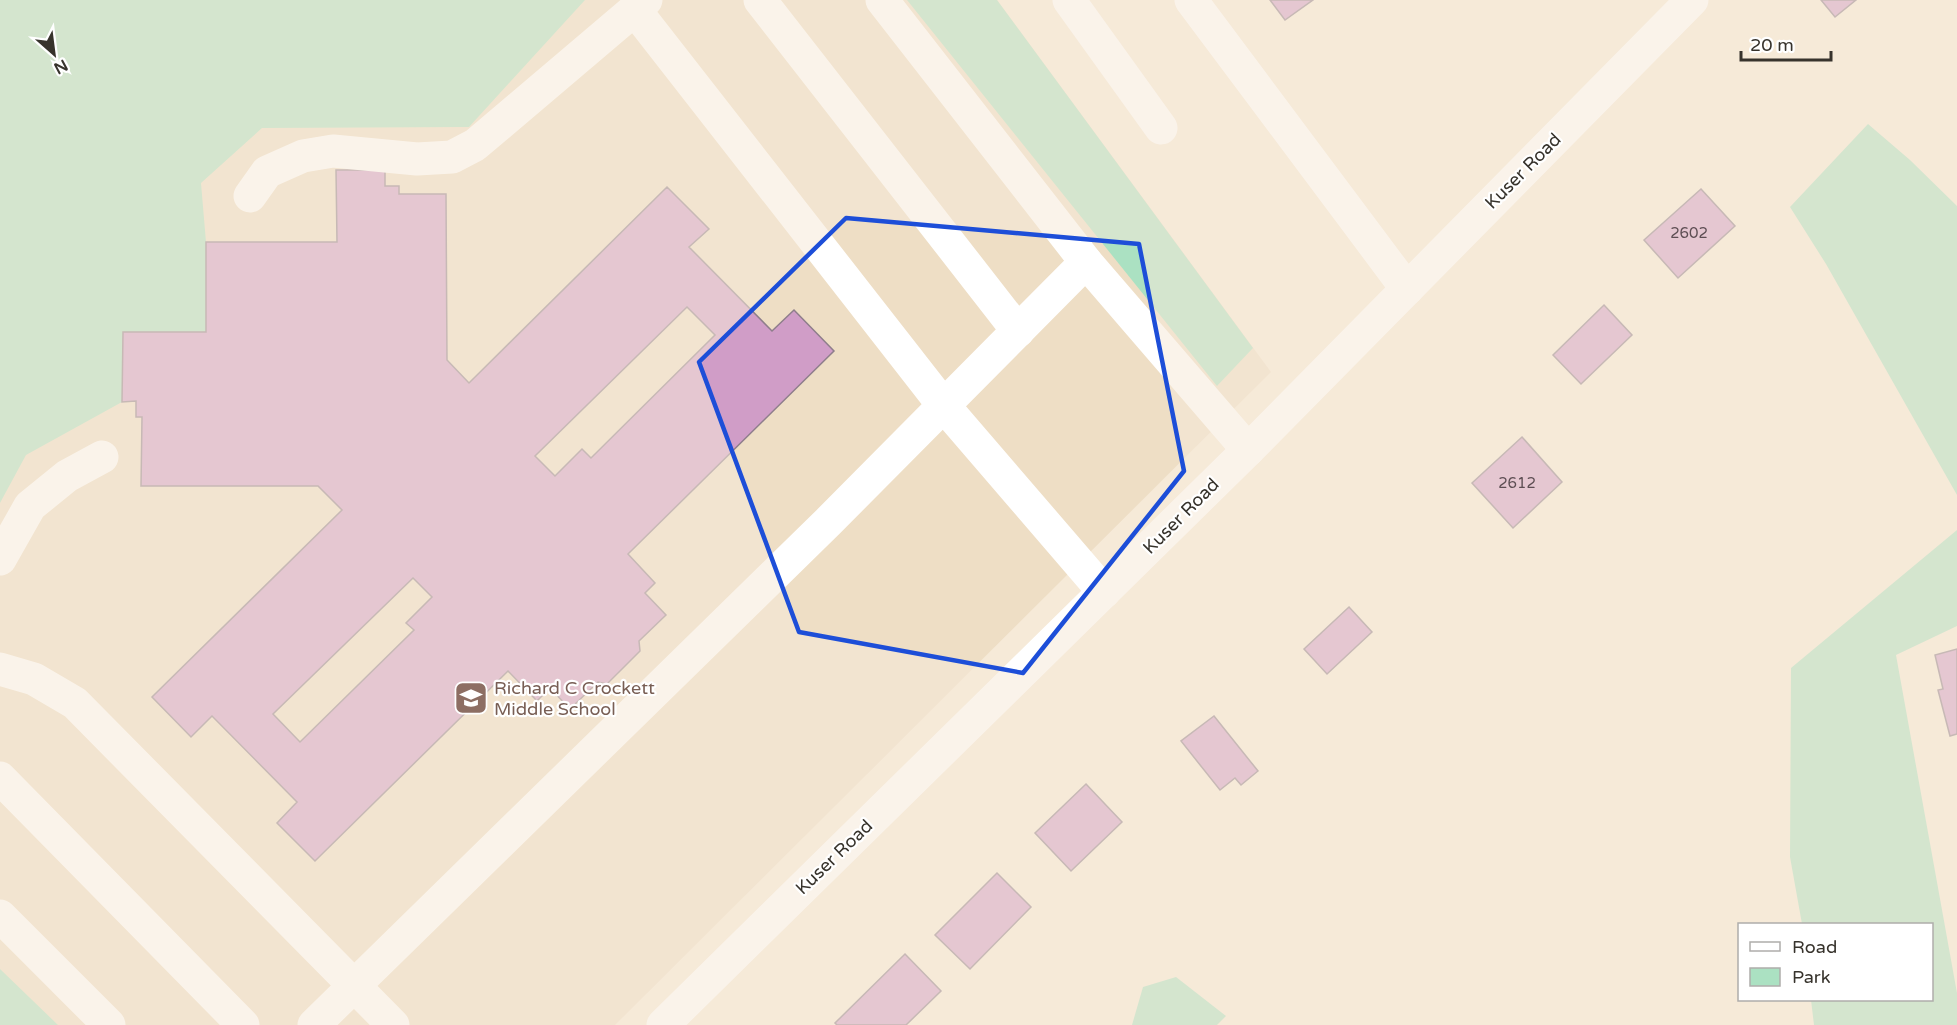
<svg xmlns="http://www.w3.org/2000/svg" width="1957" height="1025" viewBox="0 0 1957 1025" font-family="'Varela Round',sans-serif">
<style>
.built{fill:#eedec5}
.green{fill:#abe1c2}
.building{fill:#d09dc7;stroke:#8e7e8b;stroke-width:1.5;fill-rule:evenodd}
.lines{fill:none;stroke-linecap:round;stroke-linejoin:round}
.minor{stroke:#fff;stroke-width:33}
.marked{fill:none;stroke:#1d4ed8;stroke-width:4.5;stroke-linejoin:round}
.labels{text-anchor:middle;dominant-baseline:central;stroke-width:4.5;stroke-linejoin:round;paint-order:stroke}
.number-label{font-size:15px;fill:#5d4e53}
.street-label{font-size:18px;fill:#37332c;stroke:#fff}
.education-label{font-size:18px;fill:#785e54;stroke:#fff;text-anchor:start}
</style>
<rect width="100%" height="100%" fill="#f6ead8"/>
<path class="built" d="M0,0H997L1271,372L615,1025H0Z"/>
<g class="green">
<path d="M0,0H585L469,127L262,128L201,183L206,242V332H123L122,402L26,455L0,503Z"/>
<path d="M907,0H997L1253,348L1217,386Z"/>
<path d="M1868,124L1910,160L1957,206V495L1826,264L1790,207Z"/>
<path d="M1957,530V626L1896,655L1957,993V1025H1814L1811,1000H1932V924H1802L1790,857L1791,668Z"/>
<path d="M0,969L58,1025H0Z"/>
<path d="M1176,977L1226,1016L1217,1025H1132L1143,987Z"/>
</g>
<g class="building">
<path d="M1270,0H1313L1285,20Z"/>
<path d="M1821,0H1856L1835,17Z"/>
<path d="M336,170H385V186H399V194H446L447,360L469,383L667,187L709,229L689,247L772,331L794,310L834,351L628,554L655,583L645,593L666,615L639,641L640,651L607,684L598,682L570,709L550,688L537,701L508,671L315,861L277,823L297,802L212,716L191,737L152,697L342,510L318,486H141L142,417H136V401L122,402L123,332H206V242H337ZM687,307L715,335L591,458L582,449L555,476L535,456ZM413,578L432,597L406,623L414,630L300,742L273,714Z"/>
<path d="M1701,189L1735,226L1678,278L1644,240Z"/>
<path d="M1604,305L1632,335L1581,384L1553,355Z"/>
<path d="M1522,437L1562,482L1513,528L1472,483Z"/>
<path d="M1349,607L1372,632L1327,674L1304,649Z"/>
<path d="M1957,649V734L1950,736L1938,690L1943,689L1935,655Z"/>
<path d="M1214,716L1258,771L1241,785L1235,778L1220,790L1181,741Z"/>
<path d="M1086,784L1122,822L1071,871L1035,833Z"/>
<path d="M997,873L1031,907L970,969L935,935Z"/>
<path d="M905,954L941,991L906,1025H837L835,1023Z"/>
</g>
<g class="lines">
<g class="minor">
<path d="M760,0L1018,331"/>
<path d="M882,0L1086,262L1248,450"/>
<path d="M1069,0L1161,128"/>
<path d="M1191,0L1407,289"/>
<path d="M635,10L944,406L1104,592"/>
<path d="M250,196L267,172L303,156L333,151L417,159L452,157L475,145L646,0"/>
<path d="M0,559L30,506L67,476L102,457"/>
<path d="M0,669L34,679L75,703L393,1025"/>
<path d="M0,778L243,1025"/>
<path d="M0,916L109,1025"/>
<path d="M314,1025L828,522L1086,262"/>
<path d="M663,1025L1248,450L1692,0"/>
</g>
</g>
<path d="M0 0H1957V1025H0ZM846,218L1139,244L1184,471L1023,673L799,632L699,362Z" fill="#f6ead8" fill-opacity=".55" fill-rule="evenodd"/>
<path class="marked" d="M846,218L1139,244L1184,471L1023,673L799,632L699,362Z"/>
<defs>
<symbol id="school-square" viewBox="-11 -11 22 22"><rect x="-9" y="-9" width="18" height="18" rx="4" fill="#8d6e63" stroke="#fff"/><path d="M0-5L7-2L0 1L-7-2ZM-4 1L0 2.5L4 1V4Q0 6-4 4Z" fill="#fff"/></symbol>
</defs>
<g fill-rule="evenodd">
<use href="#school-square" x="452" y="679" width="38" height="38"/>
</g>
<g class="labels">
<g class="number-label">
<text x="1689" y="233">2602</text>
<text x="1517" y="483">2612</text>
</g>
<g class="street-label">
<text transform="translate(1523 171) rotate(-45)">Kuser Road</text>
<text transform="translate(1181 516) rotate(-45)">Kuser Road</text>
<text transform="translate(834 857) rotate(-44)">Kuser Road</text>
</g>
<g class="education-label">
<text x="494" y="688">Richard C Crockett<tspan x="494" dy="21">Middle School</tspan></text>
</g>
</g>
<rect x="1738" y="923" width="195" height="78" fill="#ffffff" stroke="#afadab" stroke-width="1.5"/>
<rect x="1750" y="942" width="30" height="9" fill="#ffffff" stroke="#afadab" stroke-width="1.5"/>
<text x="1792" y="953" font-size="18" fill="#37332c">Road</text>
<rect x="1750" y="968" width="30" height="18" fill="#abe1c2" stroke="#afadab" stroke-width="1.5"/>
<text x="1792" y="983" font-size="18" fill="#37332c">Park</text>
<g transform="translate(54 54) rotate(152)" stroke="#ffffff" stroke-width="4.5" paint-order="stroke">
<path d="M0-4.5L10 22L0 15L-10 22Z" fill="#37332c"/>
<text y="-9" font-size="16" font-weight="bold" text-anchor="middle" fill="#37332c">N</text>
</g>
<path d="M1741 51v9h90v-9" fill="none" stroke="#37332c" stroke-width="3"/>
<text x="1750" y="51" font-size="18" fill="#37332c" stroke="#ffffff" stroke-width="4.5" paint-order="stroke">20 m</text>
</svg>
